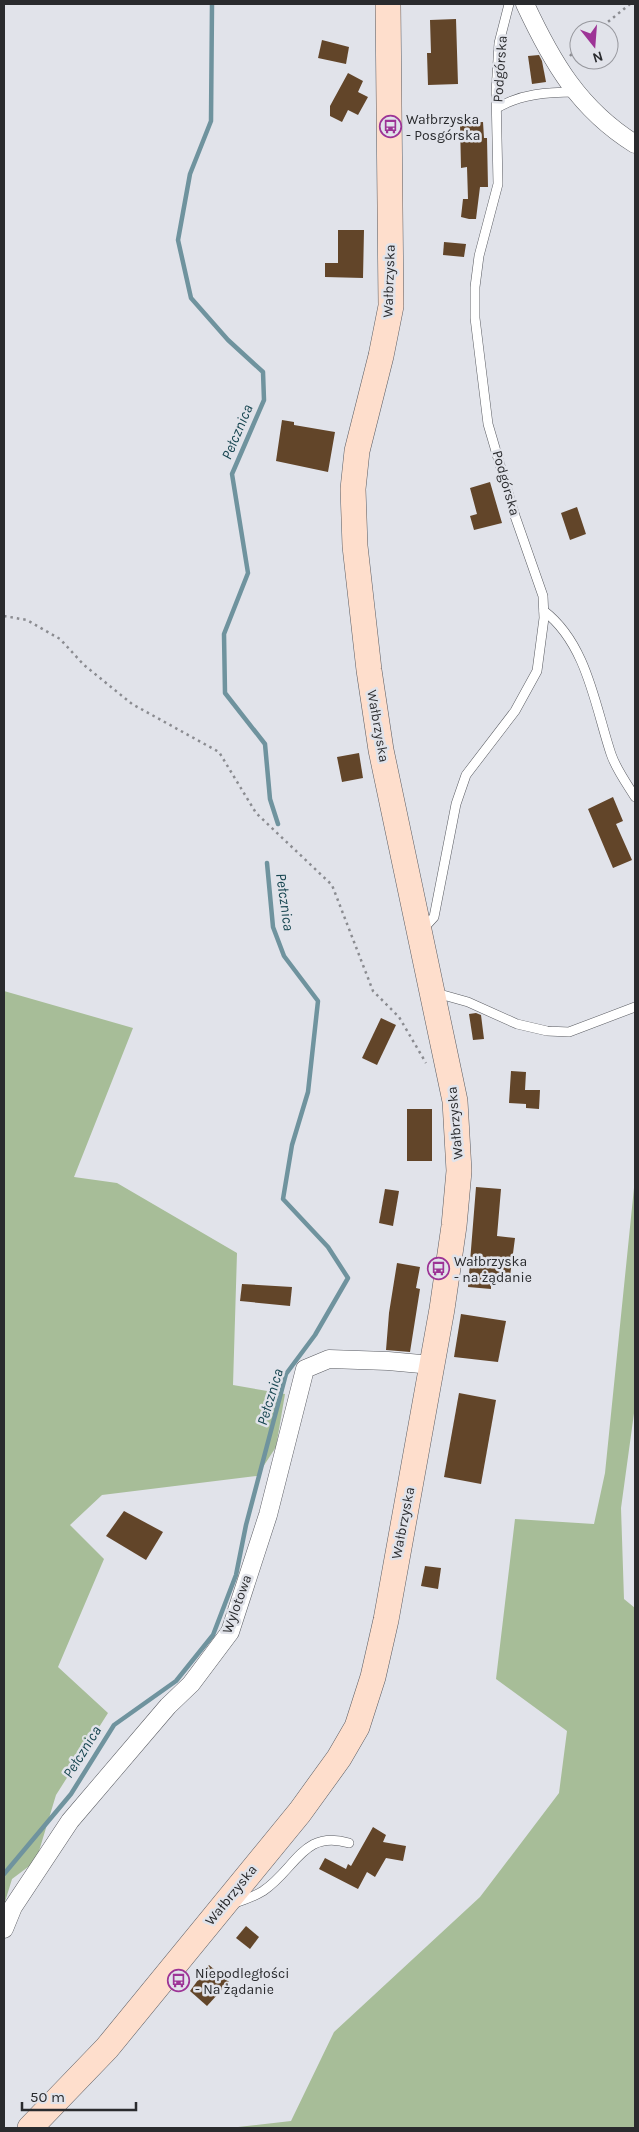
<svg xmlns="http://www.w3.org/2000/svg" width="639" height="2132" viewBox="0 0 639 2132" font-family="Karla,sans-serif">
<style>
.green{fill:#a7bd98}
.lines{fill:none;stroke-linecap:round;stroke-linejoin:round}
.stream{stroke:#6f939e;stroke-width:4.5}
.building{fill:#624529}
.lane-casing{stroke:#5a5c62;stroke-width:10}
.street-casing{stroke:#5a5c62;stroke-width:19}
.secondary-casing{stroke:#5a5c62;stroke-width:26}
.path{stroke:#8b8c91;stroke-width:2.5;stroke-dasharray:2.5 4;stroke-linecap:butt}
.lane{stroke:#fff;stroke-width:9}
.street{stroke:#fff;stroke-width:18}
.secondary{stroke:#fedecc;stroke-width:25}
.labels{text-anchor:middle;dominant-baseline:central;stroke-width:5;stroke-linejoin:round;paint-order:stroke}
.street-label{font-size:14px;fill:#2a2b2e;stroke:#e1e3ea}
.poi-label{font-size:14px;fill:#2a2b2e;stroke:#e1e3ea;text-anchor:start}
.water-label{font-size:15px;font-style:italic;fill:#184651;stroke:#e1e3ea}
</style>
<rect width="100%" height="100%" fill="#e1e3ea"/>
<g class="green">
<path d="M4,991L133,1028L74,1177L117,1183L237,1253L233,1385L285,1394L276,1447L257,1476L102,1495L70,1525L104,1559L58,1667L108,1713L56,1795L36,1861L12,1879L4,1905Z"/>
<path d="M635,1178V1406L621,1508L624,1599L635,1608V2128H229L291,2121L334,2032L480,1897L559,1793L567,1731L496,1679L515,1519L594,1524L605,1473Z"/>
</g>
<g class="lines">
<g class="stream">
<path d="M212,4L211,121L190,174L178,240L191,298L228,340L263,372L264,400L232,474L248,573L224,634L225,693L265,744L270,799L278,824"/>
<path d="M4,1874L71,1794L114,1725L176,1681L213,1635L236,1575L246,1525L286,1374L315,1335L348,1278L328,1247L283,1199L292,1145L308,1092L318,1001L284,956L273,927L267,863"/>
</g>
</g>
<g class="building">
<path d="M456,19L458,84L428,85L427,53H431L430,20Z"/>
<path d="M322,40L349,47L346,64L318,58Z"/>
<path d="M539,55L542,61L546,82L532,84L528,56Z"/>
<path d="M348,73L363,81L358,92L368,97L358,115L348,110L342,122L330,116V106Z"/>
<path d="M483,122L484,138H487L488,187H480L476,219H469L461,217L463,199H468L467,167L461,168L460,123Z"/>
<path d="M338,230H364L363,278L325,277V263H338Z"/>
<path d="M444,242L466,244L464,257L443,255Z"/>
<path d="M282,420L294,422V425L335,432L328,472L276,461Z"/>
<path d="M490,482L502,523L474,530L470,516L477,514L470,488Z"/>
<path d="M577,507L586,534L570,540L561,513Z"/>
<path d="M359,753L363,778L342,782L337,757Z"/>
<path d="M613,797L623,821L616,824L632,860L613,868L588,809Z"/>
<path d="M476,1013L481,1015L484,1039L473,1040L469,1014Z"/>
<path d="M381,1018L396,1025L377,1065L362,1058Z"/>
<path d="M511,1071L526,1072L525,1090H540L539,1109L526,1108V1104L509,1103Z"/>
<rect x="407" y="1109" width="25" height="52"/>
<path d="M476,1187L501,1189L497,1236L515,1238L509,1284L491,1282V1289L468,1287Z"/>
<path d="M385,1189L399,1191L393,1226L379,1223Z"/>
<path d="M397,1263L420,1267L416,1288L420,1289L410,1352L386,1350L389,1313Z"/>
<path d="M242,1284L292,1287L290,1306L240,1301Z"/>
<path d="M461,1314L506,1321L498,1362L454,1357Z"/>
<path d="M459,1393L496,1400L481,1484L444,1477Z"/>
<path d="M124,1511L163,1532L146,1560L106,1536Z"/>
<path d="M425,1566L441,1568L438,1589L421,1586Z"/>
<path d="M373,1827L386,1835L383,1842L406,1846L403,1861L386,1858L375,1877L367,1872L358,1889L319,1869L325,1858L346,1869L348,1864L351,1866Z"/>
<path d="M246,1926L259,1937L250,1949L236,1938Z"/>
<path d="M209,1965L229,1982L207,2006L190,1991Z"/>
</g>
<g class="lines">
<defs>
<g id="lane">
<path d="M497,108C520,94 548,92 575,92"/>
<path d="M544,611C587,644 595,706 611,754C616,769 627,784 635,797"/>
<path d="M423,929L434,917L456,804L466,775L515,711L537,671L544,618L543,596L515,516L488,424L475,318V287L479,256L498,184L496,92L499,43L509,4"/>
<path d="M436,993L468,1002L517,1024L547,1031L569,1032L635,1007"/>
<path d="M235,1903C244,1900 255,1896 263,1891C296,1869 303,1829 349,1843"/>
</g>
<g id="street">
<path d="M525,4C552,62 579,109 635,144"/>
<path d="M4,1929L13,1907L70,1821L168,1706L191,1684L230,1632L268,1515L305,1369L329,1359L388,1361L432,1365"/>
</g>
<path id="secondary" d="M30,2128L107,2048L300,1812L339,1758L357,1727L373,1677L386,1620L442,1309L454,1226L459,1171L455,1101L381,750L369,670L355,546L353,489L357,451L381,356L391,306L388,4"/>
</defs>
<use href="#lane" class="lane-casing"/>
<use href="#street" class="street-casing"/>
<use href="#secondary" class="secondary-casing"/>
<g class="path">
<path d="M598,30L630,4"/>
<path d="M570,56L579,46"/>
<path d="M4,616L27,620L60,639L84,665L132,704L219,752L256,813L332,885L373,991L399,1017L426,1063"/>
</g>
<use href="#lane" class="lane"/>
<use href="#street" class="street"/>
<use href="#secondary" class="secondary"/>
</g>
<defs>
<symbol id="bus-ring" viewBox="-11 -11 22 22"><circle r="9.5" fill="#e1e3ea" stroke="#9d3496" stroke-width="1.5"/><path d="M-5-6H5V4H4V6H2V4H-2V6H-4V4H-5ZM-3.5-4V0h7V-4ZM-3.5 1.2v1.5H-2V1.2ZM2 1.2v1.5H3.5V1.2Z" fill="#9d3496"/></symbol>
</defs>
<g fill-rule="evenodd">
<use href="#bus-ring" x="378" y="114" width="25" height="25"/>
<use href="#bus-ring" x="426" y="1256" width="25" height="25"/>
<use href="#bus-ring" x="166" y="1968" width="25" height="25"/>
</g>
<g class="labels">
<g class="street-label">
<text transform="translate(500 69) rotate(-86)">Podgórska</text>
<text transform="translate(389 281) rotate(-88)">Wałbrzyska</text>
<text transform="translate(506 483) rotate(74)">Podgórska</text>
<text transform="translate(378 726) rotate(80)">Wałbrzyska</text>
<text transform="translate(455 1123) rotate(-95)">Wałbrzyska</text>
<text transform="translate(403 1523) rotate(-79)">Wałbrzyska</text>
<text transform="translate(237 1604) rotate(-70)">Wylotowa</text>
<text transform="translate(231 1895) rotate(-51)">Wałbrzyska</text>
</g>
<g class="poi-label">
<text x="406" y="119">Wałbrzyska<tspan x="406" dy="16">- Posgórska</tspan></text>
<text x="454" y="1261">Wałbrzyska<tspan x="454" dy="16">- na żądanie</tspan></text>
<text x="195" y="1973">Niepodległości<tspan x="195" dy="16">- Na żądanie</tspan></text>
</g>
<g class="water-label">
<text transform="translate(237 432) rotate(-67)">Pełcznica</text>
<text transform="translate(285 902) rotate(82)">Pełcznica</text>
<text transform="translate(270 1397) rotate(-73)">Pełcznica</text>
<text transform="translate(82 1752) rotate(-58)">Pełcznica</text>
</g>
</g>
<rect width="639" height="2132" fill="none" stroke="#2a2b2e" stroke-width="10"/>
<g transform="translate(594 45) rotate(163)"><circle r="24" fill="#e1e3ea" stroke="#98999f"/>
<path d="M0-4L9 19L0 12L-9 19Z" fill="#9d3496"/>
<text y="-8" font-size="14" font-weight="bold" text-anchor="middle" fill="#2a2b2e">N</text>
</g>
<path d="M22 2102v8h114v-8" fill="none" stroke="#2a2b2e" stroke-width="2.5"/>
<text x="30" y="2102" font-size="15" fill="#2a2b2e" stroke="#e1e3ea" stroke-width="4" paint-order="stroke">50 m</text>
</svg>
